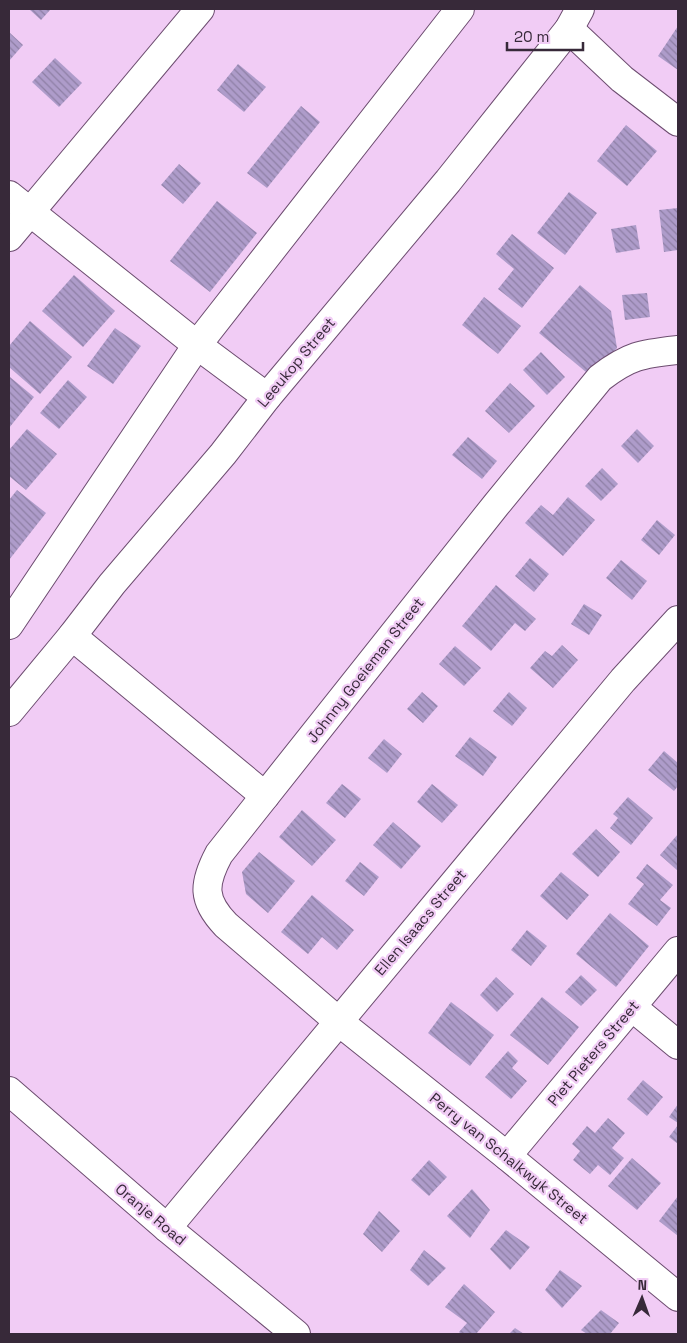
<svg xmlns="http://www.w3.org/2000/svg" width="687" height="1343" viewBox="0 0 687 1343" font-family="'Space Grotesk',sans-serif">
<style>
.building{fill:url(#building-back-hatch)}
.lines{fill:none;stroke-linecap:round;stroke-linejoin:round}
.minor-casing{stroke:#6d4d70;stroke-width:30}
.minor{stroke:#fff;stroke-width:28}
.labels{text-anchor:middle;dominant-baseline:central;stroke-width:4.5;stroke-linejoin:round;paint-order:stroke}
.street-label{font-size:15px;fill:#372939;stroke:#f1ccf5}
</style>
<defs>
<pattern id="building-back-hatch" width="6" height="6" patternUnits="userSpaceOnUse" patternTransform="scale(1.25)"><rect width="6" height="6" fill="#ae9cca"/><path d="M-1 5l2 2M0 0l6 6M5-1l2 2" fill="none" stroke="#8e7fa5"/></pattern>
</defs>
<rect width="100%" height="100%" fill="#f1ccf5"/>
<g class="building">
<path d="M29,9H51L41,20Z"/>
<path d="M678,26V70L658,56Z"/>
<path d="M9,32L23,45L9,61Z"/>
<path d="M55,58L82,83L59,107L32,82Z"/>
<path d="M238,64L266,87L244,112L217,90Z"/>
<path d="M301,106L320,122L267,188L247,173Z"/>
<path d="M626,125L657,151L627,186L597,161Z"/>
<path d="M179,164L201,183L183,204L161,185Z"/>
<path d="M569,192L597,213L565,255L537,233Z"/>
<path d="M217,201L257,233L210,292L170,261Z"/>
<path d="M678,208V250L664,252L659,210Z"/>
<path d="M636,225L640,249L616,253L611,229Z"/>
<path d="M512,234L554,268L522,308L498,289L514,269L496,254Z"/>
<path d="M74,275L115,311L83,347L42,311Z"/>
<path d="M580,285L611,311L617,348L592,377L539,333Z"/>
<path d="M647,293L650,317L625,320L622,295Z"/>
<path d="M484,297L521,326L498,354L462,325Z"/>
<path d="M30,321L72,357L40,394L9,367V346Z"/>
<path d="M115,328L141,346L113,384L87,366Z"/>
<path d="M541,352L565,377L547,395L523,370Z"/>
<path d="M10,377L34,397L9,428V379Z"/>
<path d="M68,380L87,397L59,429L40,413Z"/>
<path d="M510,383L535,406L509,433L485,411Z"/>
<path d="M27,429L57,454L26,490L9,476V450Z"/>
<path d="M637,429L654,446L638,463L621,446Z"/>
<path d="M468,437L497,461L482,479L452,455Z"/>
<path d="M602,468L618,484L601,501L585,486Z"/>
<path d="M17,490L46,513L9,560V500Z"/>
<path d="M568,497L595,520L563,556L525,523L541,505L553,515Z"/>
<path d="M657,520L675,535L659,555L641,540Z"/>
<path d="M530,558L549,574L534,592L515,576Z"/>
<path d="M621,560L647,581L632,600L606,578Z"/>
<path d="M496,585L536,619L525,631L515,623L491,651L462,626Z"/>
<path d="M584,604L602,615L589,635L571,624Z"/>
<path d="M562,645L578,660L553,688L530,668L545,651L552,656Z"/>
<path d="M455,646L481,668L464,686L439,664Z"/>
<path d="M422,692L438,706L423,723L407,709Z"/>
<path d="M509,692L527,708L512,726L493,711Z"/>
<path d="M470,737L497,757L483,776L455,756Z"/>
<path d="M384,739L402,754L387,773L368,758Z"/>
<path d="M664,751L678,763V786L674,791L648,770Z"/>
<path d="M342,784L361,799L345,818L326,803Z"/>
<path d="M432,784L458,805L442,823L417,802Z"/>
<path d="M628,797L653,818L631,845L610,828L618,818L613,814Z"/>
<path d="M302,810L336,840L312,866L279,837Z"/>
<path d="M393,822L421,846L401,869L373,845Z"/>
<path d="M596,829L620,852L598,877L572,854Z"/>
<path d="M678,834V871L660,855Z"/>
<path d="M259,852L295,881L268,913L246,894L242,872Z"/>
<path d="M360,862L379,877L364,896L345,881Z"/>
<path d="M647,864L673,885L660,900L671,908L657,926L628,904L644,884L636,878Z"/>
<path d="M561,872L589,895L567,920L540,896Z"/>
<path d="M312,895L354,930L337,950L322,937L308,954L281,932Z"/>
<path d="M610,913L649,946L616,987L576,954Z"/>
<path d="M527,930L547,946L531,966L511,950Z"/>
<path d="M581,975L597,990L581,1006L565,992Z"/>
<path d="M496,977L514,994L497,1012L480,995Z"/>
<path d="M542,997L579,1027L548,1065L510,1035Z"/>
<path d="M451,1002L494,1035L470,1066L428,1033Z"/>
<path d="M508,1051L518,1061L512,1068L527,1081L511,1099L485,1077Z"/>
<path d="M643,1080L663,1097L647,1116L627,1099Z"/>
<path d="M678,1104V1123L669,1117Z"/>
<path d="M608,1118L625,1133L612,1148L624,1158L610,1175L598,1165L590,1174L573,1160L580,1151L572,1144L587,1126L595,1133Z"/>
<path d="M678,1125V1144L669,1137Z"/>
<path d="M632,1158L661,1183L637,1210L608,1186Z"/>
<path d="M429,1160L447,1177L429,1196L411,1180Z"/>
<path d="M472,1189L490,1210L470,1238L447,1216Z"/>
<path d="M678,1196V1236L659,1221Z"/>
<path d="M379,1211L400,1231L382,1252L363,1234Z"/>
<path d="M506,1230L530,1247L510,1270L490,1249Z"/>
<path d="M424,1250L446,1268L428,1286L410,1270Z"/>
<path d="M560,1270L582,1286L562,1308L545,1290Z"/>
<path d="M464,1284L495,1312L476,1334H461L459,1332L467,1323L445,1307Z"/>
<path d="M601,1310L619,1323L610,1334H587L581,1330Z"/>
<path d="M515,1328L524,1334H509Z"/>
</g>
<g class="lines">
<defs>
<g id="minor">
<path d="M569,29L622,79L678,122"/>
<path d="M9,195L197,345L267,397"/>
<path d="M9,237L200,9"/>
<path d="M678,350C642,354 630,355 600,378L496,505L219,854C203,884 202,900 226,925L338,1021L507,1156L678,1297"/>
<path d="M9,625L197,345L460,9"/>
<path d="M72,636L265,796"/>
<path d="M9,712L72,636L112,584L223,454L267,397L448,181L569,29L580,9"/>
<path d="M632,1007L678,1045"/>
<path d="M9,1091L167,1228L296,1334"/>
<path d="M507,1156L678,951"/>
<path d="M167,1228L623,680L678,620"/>
</g>
</defs>
<use href="#minor" class="minor-casing"/>
<use href="#minor" class="minor"/>
</g>
<g class="labels">
<g class="street-label">
<text transform="translate(296 362) rotate(-50)">Leeukop Street</text>
<text transform="translate(365 670) rotate(-52)">Johnny Goeieman Street</text>
<text transform="translate(420 922) rotate(-50)">Ellen Isaacs Street</text>
<text transform="translate(593 1053) rotate(-50)">Piet Pieters Street</text>
<text transform="translate(509 1158) rotate(39)">Perry van Schalkwyk Street</text>
<text transform="translate(151 1214) rotate(40)">Oranje Road</text>
</g>
</g>
<rect width="687" height="1343" fill="none" stroke="#372939" stroke-width="20"/>
<g transform="translate(642 1298) rotate(2)" stroke="#f1ccf5" stroke-width="4" paint-order="stroke">
<path d="M0-4L9 19L0 12L-9 19Z" fill="#372939"/>
<text y="-8" font-size="14" font-weight="bold" text-anchor="middle" fill="#372939">N</text>
</g>
<path d="M507 42v8h76v-8" fill="none" stroke="#372939" stroke-width="2.5"/>
<text x="514" y="42" font-size="15" fill="#372939" stroke="#f1ccf5" stroke-width="4" paint-order="stroke">20 m</text>
</svg>
